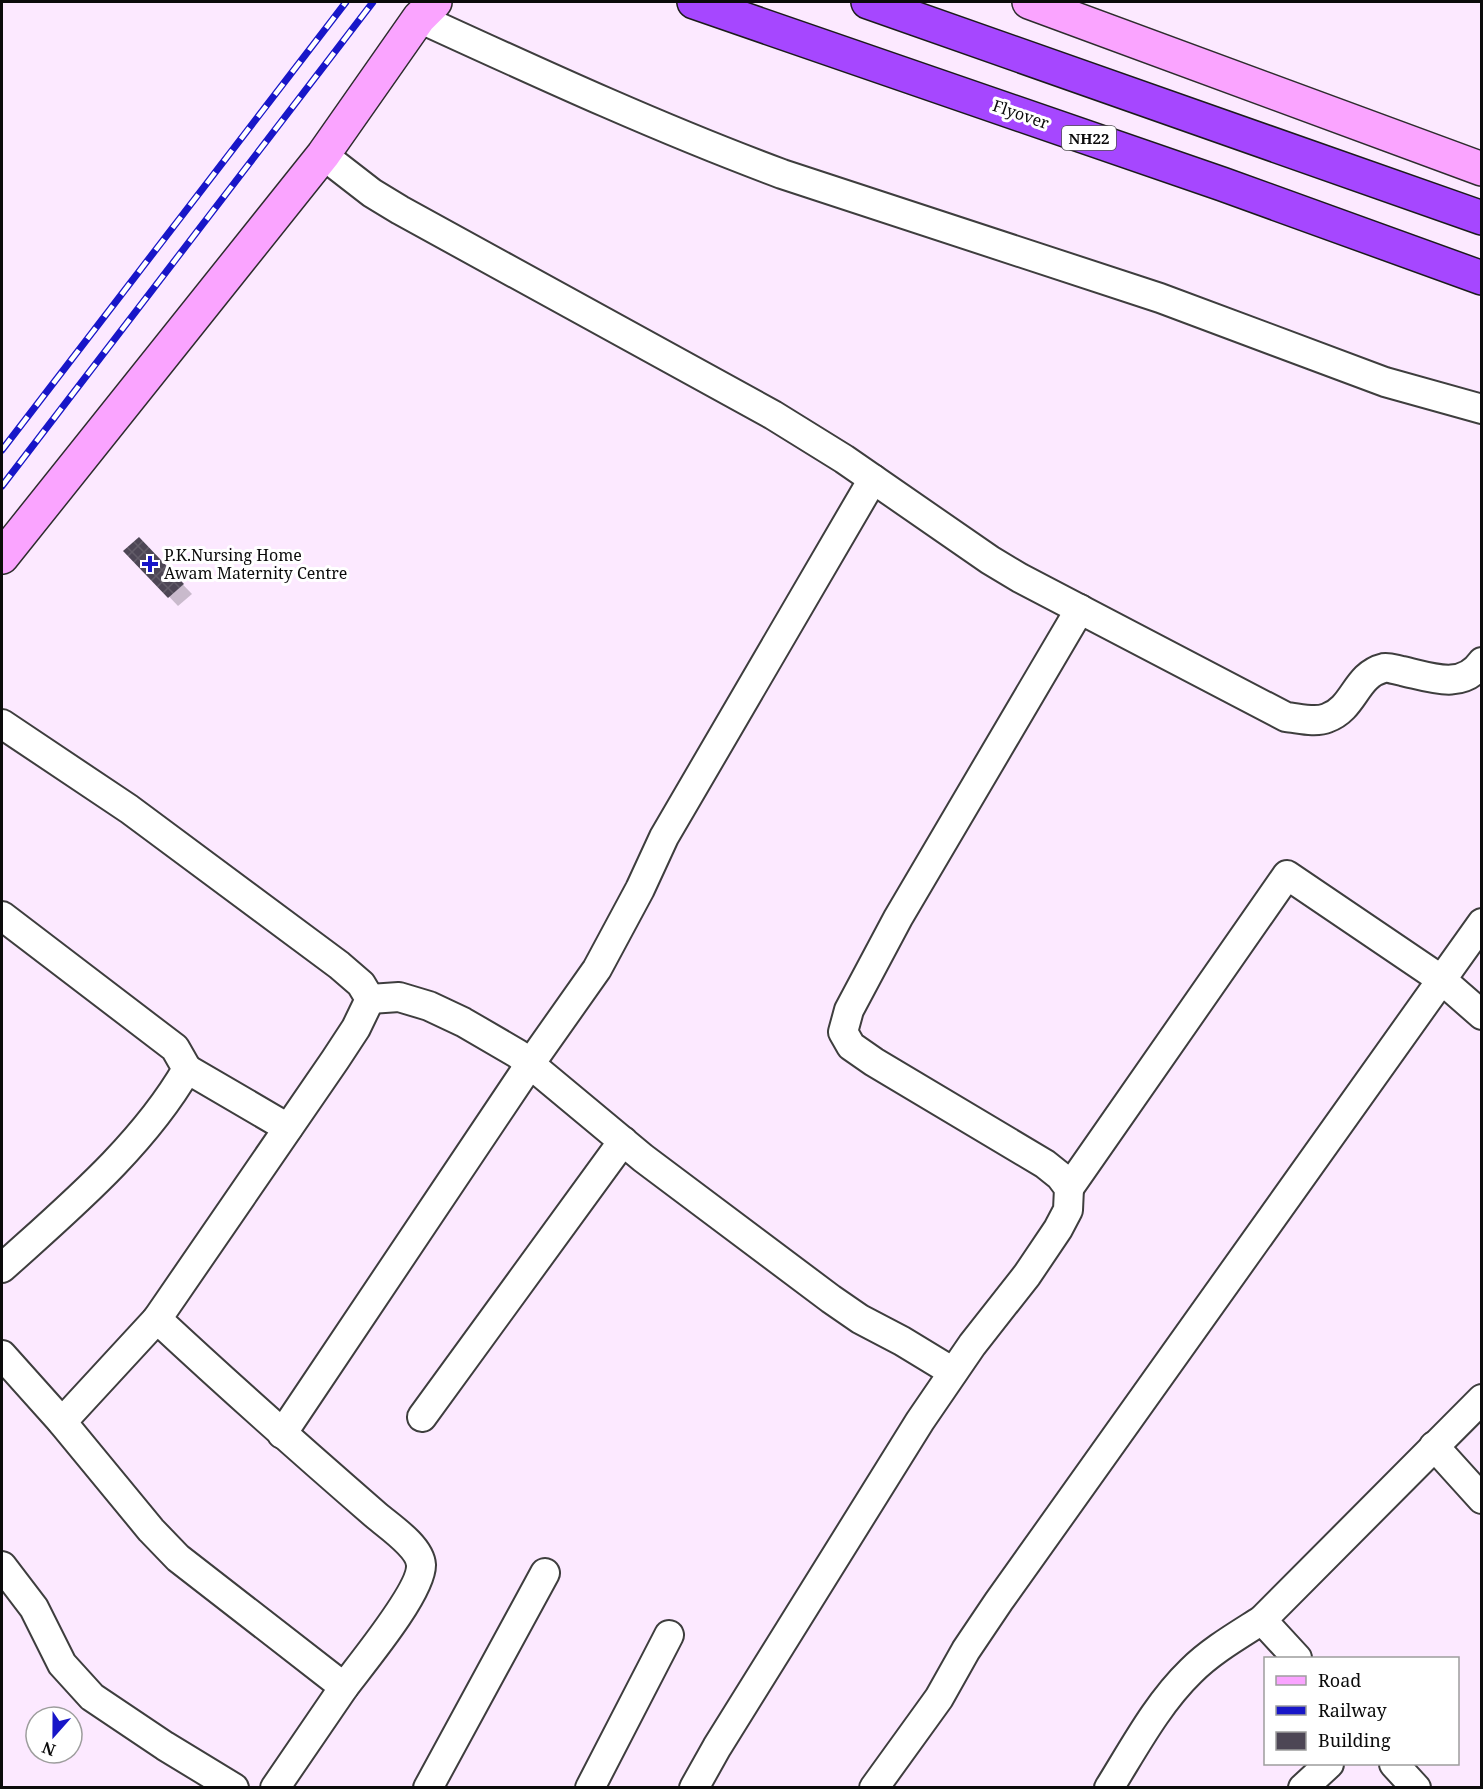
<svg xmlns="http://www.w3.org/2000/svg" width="1483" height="1789" viewBox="0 0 1483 1789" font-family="'Noto Serif',serif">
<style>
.shadow{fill:#0003}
.building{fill:url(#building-cross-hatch)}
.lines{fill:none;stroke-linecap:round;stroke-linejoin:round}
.street-casing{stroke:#3e3e3e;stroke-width:32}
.secondary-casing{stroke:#2d2d2d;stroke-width:36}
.highway-casing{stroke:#1c1c1c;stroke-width:36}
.street{stroke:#fff;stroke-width:28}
.secondary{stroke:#faa4ff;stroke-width:33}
.highway{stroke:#a647ff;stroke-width:33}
.rail-casing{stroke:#1816c8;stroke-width:7}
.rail{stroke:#fff;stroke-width:4.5;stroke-dasharray:14;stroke-linecap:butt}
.poi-dot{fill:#1816c8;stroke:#fff;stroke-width:2}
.labels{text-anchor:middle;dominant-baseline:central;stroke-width:6;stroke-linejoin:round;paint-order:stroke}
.shield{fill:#fff;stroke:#545454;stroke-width:1.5}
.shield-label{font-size:15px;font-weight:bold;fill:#0b0b0b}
.street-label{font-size:16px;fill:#0b0b0b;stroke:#fff}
.poi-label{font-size:16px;fill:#0b0b0b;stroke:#fff;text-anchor:start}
</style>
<defs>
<pattern id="building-cross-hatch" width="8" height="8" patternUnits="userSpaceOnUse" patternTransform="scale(1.5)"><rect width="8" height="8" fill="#4d4655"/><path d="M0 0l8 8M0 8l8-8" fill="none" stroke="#625c68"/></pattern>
</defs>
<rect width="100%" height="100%" fill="#fce9ff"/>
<path class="shadow" d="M139,539L192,594L178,606L126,551Z"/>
<path class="building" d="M139,537L184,584L168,598L123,551Z"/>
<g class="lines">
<defs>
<g id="street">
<path d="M419,18C539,73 658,128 782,174L1160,298L1385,382L1482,409"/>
<path d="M323,155L372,193L400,210L773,415L844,459L990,560L1020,578L1286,717C1298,718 1315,723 1327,718C1355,708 1355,675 1384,668C1389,667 1396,670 1402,671C1430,677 1462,691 1482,662"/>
<path d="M2,724L129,809L339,965L361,984L370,999L356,1028L335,1060L157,1319L62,1422"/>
<path d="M2,916L175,1048L187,1069C142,1147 67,1209 2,1268"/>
<path d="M370,999L399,997L429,1006L463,1022L518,1054L643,1158L831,1299L860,1319L902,1341L953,1372"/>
<path d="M187,1069L288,1128"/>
<path d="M1069,1188L1287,875L1442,980L1482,1015"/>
<path d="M157,1319C229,1386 302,1451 377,1516C390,1527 420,1547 421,1565C422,1591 362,1663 344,1687"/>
<path d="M2,1355L62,1422L151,1530L178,1558L344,1687L275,1788"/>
<path d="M422,1417L623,1141"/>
<path d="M282,1434L530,1064L597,969L640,889L664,837L873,479"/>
<path d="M1434,1446L1482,1499"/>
<path d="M2,1566L34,1608L62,1664L92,1697L165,1746L234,1788"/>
<path d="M1297,1658L1262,1620L1482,1399"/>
<path d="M1394,1764L1416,1788"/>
<path d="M428,1788L545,1573"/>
<path d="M590,1788L669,1635"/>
<path d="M694,1788L717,1747L920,1421L972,1345L1027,1275L1058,1229L1068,1210L1069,1188L1060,1176L1045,1164L874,1062L851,1046L843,1032L849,1010L898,918L1080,609"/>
<path d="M874,1788L939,1698L966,1650L999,1601L1482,923"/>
<path d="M1109,1788C1134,1748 1157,1704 1191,1671C1211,1651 1237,1636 1262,1620"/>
<path d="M1303,1788L1329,1764"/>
</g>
<g id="secondary">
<path d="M1029,2L1482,169"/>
<path d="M2,557L323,155L419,18L435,2"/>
</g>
<g id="highway">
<path d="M694,2L1222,184L1482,278"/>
<path d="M868,2L1482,218"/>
</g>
</defs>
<use href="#street" class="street-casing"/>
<use href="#secondary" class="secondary-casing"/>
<use href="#highway" class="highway-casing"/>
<use href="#street" class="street"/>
<use href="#secondary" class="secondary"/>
<use href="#highway" class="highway"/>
<defs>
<g id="rail">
<path d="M2,450L346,2"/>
<path d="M2,486L373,2"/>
</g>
</defs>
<use href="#rail" class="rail-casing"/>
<use href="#rail" class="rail"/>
</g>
<path class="poi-dot" d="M147 555h6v6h6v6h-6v6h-6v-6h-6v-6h6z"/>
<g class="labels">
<rect class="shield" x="1062" y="126" width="54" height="24" rx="4.5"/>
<g class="shield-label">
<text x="1089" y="138">NH22</text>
</g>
<g class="street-label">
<text transform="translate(1021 114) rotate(19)">Flyover</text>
</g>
<g class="poi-label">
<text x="164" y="555">P.K.Nursing Home<tspan x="164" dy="18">Awam Maternity Centre</tspan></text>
</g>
</g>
<rect width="1483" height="1789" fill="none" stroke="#0b0b0b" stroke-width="6"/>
<rect x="1264" y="1657" width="195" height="108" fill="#ffffff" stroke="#9d9d9d" stroke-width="1.5"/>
<rect x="1276" y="1676" width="30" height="9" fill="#faa4ff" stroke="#9d9d9d" stroke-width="1.5"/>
<text x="1318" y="1687" font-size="18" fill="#0b0b0b">Road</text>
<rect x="1276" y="1706" width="30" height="9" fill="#1816c8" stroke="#9d9d9d" stroke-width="1.5"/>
<text x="1318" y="1717" font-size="18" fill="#0b0b0b">Railway</text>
<rect x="1276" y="1732" width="30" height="18" fill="#4d4655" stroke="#9d9d9d" stroke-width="1.5"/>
<text x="1318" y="1747" font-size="18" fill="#0b0b0b">Building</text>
<g transform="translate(54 1735) rotate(201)"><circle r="28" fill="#ffffff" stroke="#9d9d9d" stroke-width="1.5"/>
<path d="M0-4.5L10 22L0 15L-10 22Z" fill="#1816c8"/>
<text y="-9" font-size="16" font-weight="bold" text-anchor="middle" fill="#0b0b0b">N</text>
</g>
</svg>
